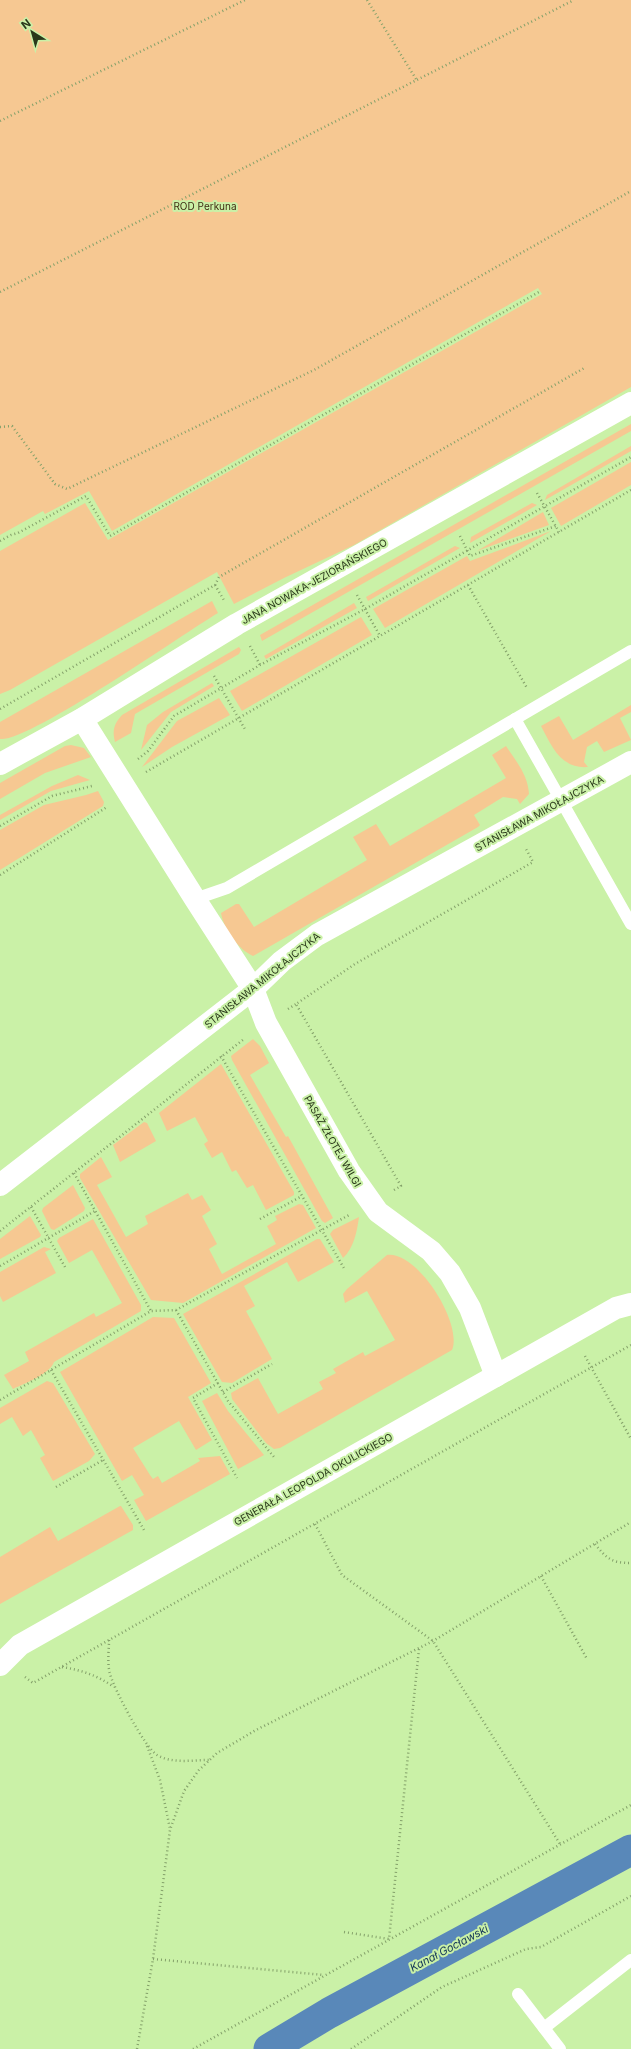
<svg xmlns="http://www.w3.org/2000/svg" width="631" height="2049" viewBox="0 0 631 2049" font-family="Inter,sans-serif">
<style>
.green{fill:#f6c892}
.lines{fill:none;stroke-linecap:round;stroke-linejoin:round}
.canal{stroke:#5988b9;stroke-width:31}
.path{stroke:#84a16a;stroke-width:2.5;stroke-dasharray:1 3;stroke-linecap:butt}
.lane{stroke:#fff;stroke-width:12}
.street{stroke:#fff;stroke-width:22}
.secondary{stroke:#fff;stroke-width:22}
.labels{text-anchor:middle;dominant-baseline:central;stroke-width:4;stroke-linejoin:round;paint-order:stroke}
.park-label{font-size:10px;fill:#402c13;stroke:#caf1a7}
.street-label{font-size:10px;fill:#2a391b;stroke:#caf1a7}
.water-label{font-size:11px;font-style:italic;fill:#123557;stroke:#caf1a7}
</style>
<rect width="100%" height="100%" fill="#caf1a7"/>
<g class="green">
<path d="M0,0H631V387L354,545L284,578L234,604L217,572L10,690L0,694V551L85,503L108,540L542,294L538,288L112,531L89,491L45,514L43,511L0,535Z"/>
<path d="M631,424V431L262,641L260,635Z"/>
<path d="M631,446V451L545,500L547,495Z"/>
<path d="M631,462V485L561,526L551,508Z"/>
<path d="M532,503L537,505L470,543L471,537Z"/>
<path d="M543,512L549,525L477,551Z"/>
<path d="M551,531L385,628L373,609L467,556L470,561Z"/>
<path d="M455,546L460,548L368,601L366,597Z"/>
<path d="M212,601L218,613C184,633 28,743 0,739V722Z"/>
<path d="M354,603L357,608L266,659L264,656Z"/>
<path d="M361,617L372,635L242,711L230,691Z"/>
<path d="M239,647L241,650L239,654L135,714L131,733L115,742C112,730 114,724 122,715Z"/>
<path d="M212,683L214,686L171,712L141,750L147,725L163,712Z"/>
<path d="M219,698L230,715L172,747L142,767L177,721Z"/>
<path d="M631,705V712L620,718L631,740L604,752L597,741L587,747L584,762L588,767C561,769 552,747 541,726L559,716L573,740Z"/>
<path d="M71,745L84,748L91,757L45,773L0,799V783L65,746Z"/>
<path d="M506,746C516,761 528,775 529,794L520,804L517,799L503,797L474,815L480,825L478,827L253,956C238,949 224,930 221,913L236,904H239L254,927L367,860L353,837L376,824L390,846L506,778L492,755Z"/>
<path d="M78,775L90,780L51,791L0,820V815L52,786Z"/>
<path d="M98,791L104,802L103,806L0,870V830L44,805L86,795Z"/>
<path d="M253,1039L260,1046L269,1063L250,1075L286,1137L288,1136L333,1218L325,1223L322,1221L232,1060L231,1056Z"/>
<path d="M221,1064L294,1192V1195L266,1210L253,1185L247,1188L236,1170L232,1172L222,1152L212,1158L204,1144L208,1141L195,1117L167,1131L159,1113Z"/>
<path d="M144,1122L147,1123L156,1141L120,1162L113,1145Z"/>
<path d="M101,1157L112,1177L97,1185L126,1237L148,1224L145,1216L188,1193L192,1200L202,1195L211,1210L202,1216L217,1244L209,1249L222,1274L276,1244L267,1226L277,1220L275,1216L299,1204L303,1205L316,1228L183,1303L151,1300L80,1178V1174Z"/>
<path d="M73,1185L85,1208L84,1211L54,1230L51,1229L42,1211L43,1208Z"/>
<path d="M30,1216L41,1235L40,1237L0,1259V1239Z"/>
<path d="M359,1217C357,1231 354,1248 343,1258L330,1234L333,1230Z"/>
<path d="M93,1219L141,1305V1311L54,1362C49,1375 25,1383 13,1389L4,1375L29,1361L25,1352L94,1313L96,1317L122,1303L92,1250L69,1263L57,1241L59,1238Z"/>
<path d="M317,1239H320L334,1262L298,1282L287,1262L244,1286L255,1306L246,1311L272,1359L232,1383L222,1382L183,1314Z"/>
<path d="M44,1247L51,1249L45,1252L56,1273L3,1302L0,1296V1272Z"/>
<path d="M387,1255C418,1251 463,1324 452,1350L280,1448L274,1449L266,1443L232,1399L231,1393L258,1378L278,1414L323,1389L319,1382L336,1373L333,1369L363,1352L365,1356L395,1340L367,1291L345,1303L343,1294L347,1289Z"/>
<path d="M153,1317L174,1318L211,1383L188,1397L212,1440L196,1450L179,1421L133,1448L150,1475L153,1479L158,1476L162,1483L200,1461L198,1458L220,1456L230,1474L146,1521L134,1500L144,1495L132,1475L122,1481L60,1372Z"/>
<path d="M47,1381L53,1383L95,1454L89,1461L53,1481L40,1458L45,1455L31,1430L23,1436L12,1417L0,1424V1408Z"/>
<path d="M217,1393L228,1411L264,1455L238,1469L202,1401Z"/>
<path d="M120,1506H121L133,1525V1530L0,1604V1557L50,1527L58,1541Z"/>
</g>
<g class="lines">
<path class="canal" d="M269,2049L329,2013L631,1850"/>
<g class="path">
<path d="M367,0L416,79"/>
<path d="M0,121L245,0"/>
<path d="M0,292L574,0"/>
<path d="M0,427L12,426L55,484L67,489L314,370L631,191"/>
<path d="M537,493L559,532"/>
<path d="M460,536L470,556L556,526"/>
<path d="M0,541L11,535L18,533L86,496L110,536L539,292"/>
<path d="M215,585L225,602"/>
<path d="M468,585L527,688"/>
<path d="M357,595L380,636"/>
<path d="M250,646L260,665"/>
<path d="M214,676L246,731"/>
<path d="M0,709L215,585L219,577L586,367"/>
<path d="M138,759L148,751L174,716L260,665L365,609L631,457"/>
<path d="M146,772L631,490"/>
<path d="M0,826L52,796L92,786"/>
<path d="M0,875L107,807"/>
<path d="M288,1009L296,1004"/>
<path d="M221,1056L345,1270"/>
<path d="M74,1173L151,1311"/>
<path d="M394,1190L401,1186L296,1004L355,964L533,862L526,849"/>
<path d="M31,1207L65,1267"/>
<path d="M260,1219L302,1196"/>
<path d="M0,1231L244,1039"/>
<path d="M0,1266L95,1211"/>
<path d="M176,1310L228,1401L274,1457"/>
<path d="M585,1356L631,1439"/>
<path d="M51,1370L144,1530"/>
<path d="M218,1383L193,1398L237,1478"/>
<path d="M223,1392L272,1364"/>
<path d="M0,1400L151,1311L176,1310L349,1215"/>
<path d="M56,1487L103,1460"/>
<path d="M315,1524L342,1575L433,1641L560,1844"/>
<path d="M595,1544C607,1559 612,1563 631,1563"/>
<path d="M541,1576L587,1659"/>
<path d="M109,1640C109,1651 107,1663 110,1674C114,1689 145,1748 157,1755C173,1764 192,1760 209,1760"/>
<path d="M62,1667C82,1670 98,1676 114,1687"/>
<path d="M25,1677L33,1683L631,1345"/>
<path d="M147,1746L160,1780L170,1829"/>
<path d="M344,1932L389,1939L419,1649"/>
<path d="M153,1959L324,1975"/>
<path d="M137,2049L153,1959L170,1830L184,1791L199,1770L217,1753L256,1730L433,1641L631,1522"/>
<path d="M193,2049L631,1805"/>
<path d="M351,2049L442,1987L526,1949L541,1947L631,1896"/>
</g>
<g class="lane">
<path d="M515,719L631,924"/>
<path d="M195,899L227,888L631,651"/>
<path d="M518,1994L560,2049"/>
<path d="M544,2028L631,1960"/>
</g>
<g class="street">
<path d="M82,719L195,899L253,989L266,1023L349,1171L378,1212L431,1251L450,1273L470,1308L496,1376"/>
<path d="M0,1185L253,989L282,961L317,935L631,762"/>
<path d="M0,1665L20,1645L616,1308L631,1304"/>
</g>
<path class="secondary" d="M0,764L82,719L237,624L631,403"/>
</g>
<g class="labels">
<g class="park-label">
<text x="205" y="206">ROD Perkuna</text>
</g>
<g class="street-label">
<text transform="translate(314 581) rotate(-29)">JANA NOWAKA-JEZIORAŃSKIEGO</text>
<text transform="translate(539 813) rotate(-29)">STANISŁAWA MIKOŁAJCZYKA</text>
<text transform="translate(262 980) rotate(-39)">STANISŁAWA MIKOŁAJCZYKA</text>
<text transform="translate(333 1141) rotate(60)">PASAŻ ZŁOTEJ WILGI</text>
<text transform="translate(313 1479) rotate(-29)">GENERAŁA LEOPOLDA OKULICKIEGO</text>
</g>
<g class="water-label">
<text transform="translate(449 1948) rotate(-28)">Kanał Gocławski</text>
</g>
</g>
<g transform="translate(32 32) rotate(323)" stroke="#caf1a7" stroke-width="3" paint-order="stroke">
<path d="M0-3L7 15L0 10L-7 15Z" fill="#2a391b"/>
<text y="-6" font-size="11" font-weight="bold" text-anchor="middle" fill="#2a391b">N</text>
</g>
</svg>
